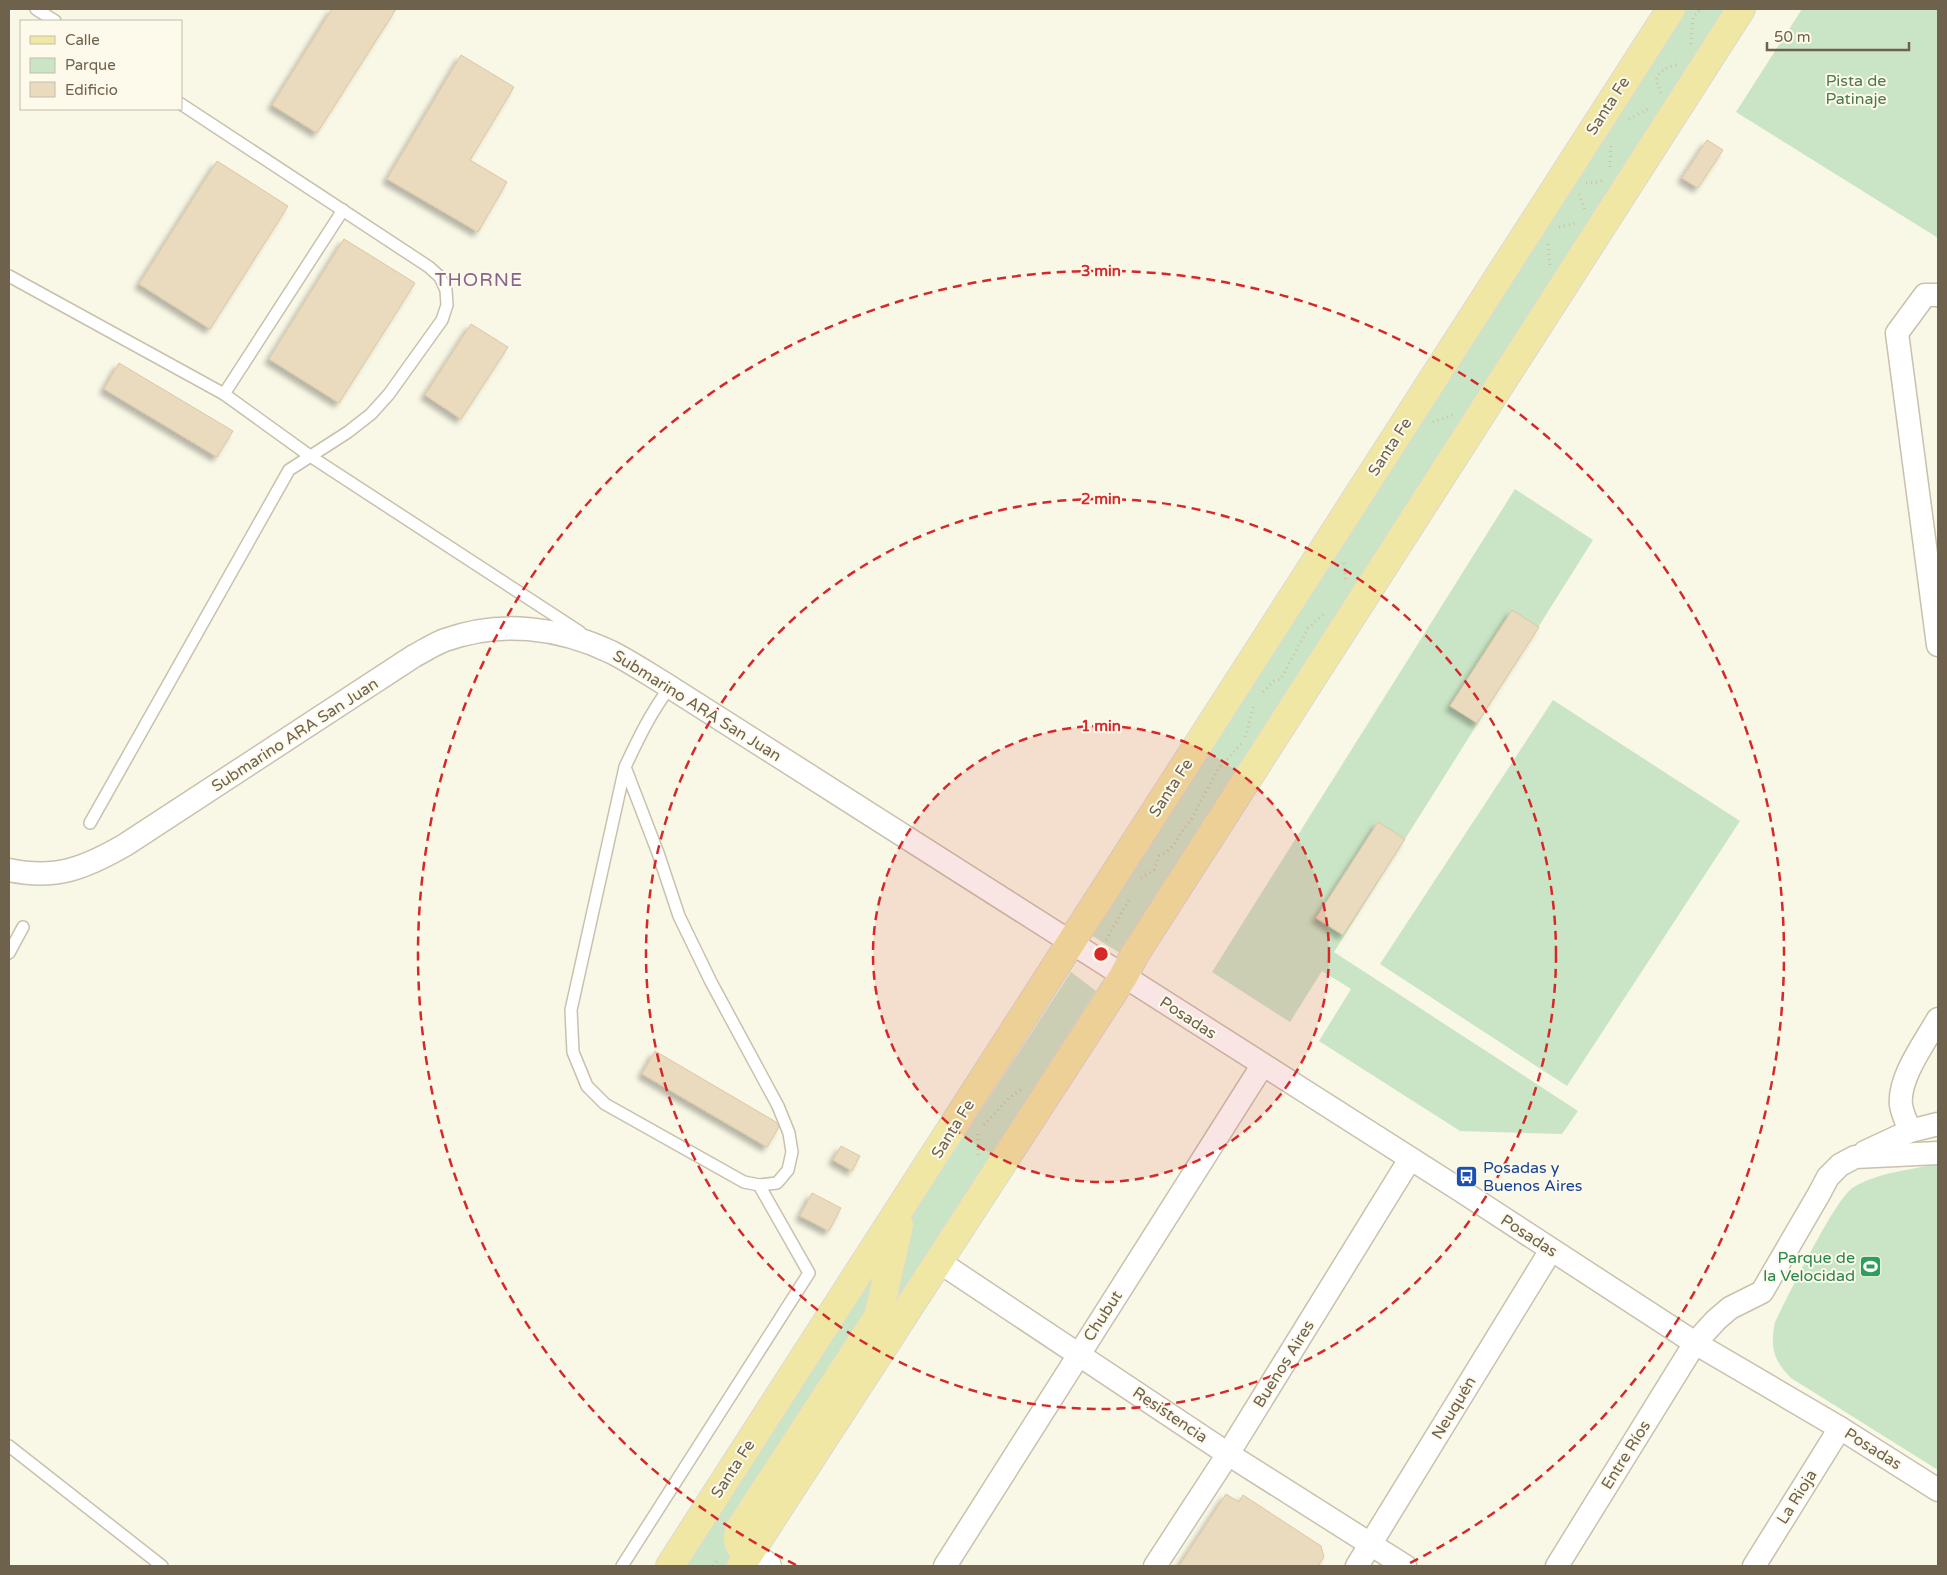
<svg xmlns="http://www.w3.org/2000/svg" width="1947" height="1575" viewBox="0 0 1947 1575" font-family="'Varela Round',sans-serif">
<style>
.green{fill:#cae5c5}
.building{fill:#eadabe;stroke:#dcc7a2;filter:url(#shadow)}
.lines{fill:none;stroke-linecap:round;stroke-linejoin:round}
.service-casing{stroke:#c9c1ad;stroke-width:14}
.minor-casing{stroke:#c9c1ad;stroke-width:25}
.tertiary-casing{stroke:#c9c1ad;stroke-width:30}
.primary-casing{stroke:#dcd9d4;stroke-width:30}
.path{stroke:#d0c0a3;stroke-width:3;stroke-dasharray:1 4;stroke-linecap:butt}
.service{stroke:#fff;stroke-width:11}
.minor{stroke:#fff;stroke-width:22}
.tertiary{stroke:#fff;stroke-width:28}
.primary{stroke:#f1e7a5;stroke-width:28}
.ring{fill:none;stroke:#d62828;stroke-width:2.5;stroke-dasharray:9 6}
.labels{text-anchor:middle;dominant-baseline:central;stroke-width:4;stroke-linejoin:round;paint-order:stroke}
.park-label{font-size:16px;fill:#4c7a4a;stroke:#fdfaeb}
.street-label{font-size:16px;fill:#6f624d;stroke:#fdfaeb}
.transit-label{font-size:16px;fill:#164399;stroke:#fdfaeb;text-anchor:start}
.leisure-label{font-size:16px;fill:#27864d;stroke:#fdfaeb;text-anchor:end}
.quarter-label{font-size:19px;letter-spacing:1px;fill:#88668c;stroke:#fdfaeb}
.centre{fill:#d62828;stroke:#fdfaeb;stroke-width:2.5}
.ring-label{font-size:15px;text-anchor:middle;font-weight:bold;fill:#d62828;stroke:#fdfaeb;stroke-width:4;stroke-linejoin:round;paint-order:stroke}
</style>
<defs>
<filter id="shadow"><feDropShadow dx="-4.5" dy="4.5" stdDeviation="2.5" flood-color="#0004"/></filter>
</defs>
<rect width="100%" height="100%" fill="#f9f7e5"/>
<g class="green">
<path d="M1686,9H1726L1120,953L1091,935Z"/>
<path d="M1802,9H1938V238L1736,112Z"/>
<path d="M1515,489L1593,540L1334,952L1578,1111L1562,1134L1460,1131L1319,1041L1351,989L1322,971L1290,1022L1212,972Z"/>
<path d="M1553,700L1740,821L1567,1086L1380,964Z"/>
<path d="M1071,972L1096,991L898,1299L910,1219Z"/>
<path d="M1938,1164V1470L1791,1378C1773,1360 1770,1347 1775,1322C1787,1298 1836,1196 1854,1187C1879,1172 1910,1170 1938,1164Z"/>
<path d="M884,1259L873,1309L726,1537L731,1561L728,1566H685Z"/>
</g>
<g class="building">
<path d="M332,9H396L317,133L272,105Z"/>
<path d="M461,55L514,87L470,160L507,182L478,232L387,179Z"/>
<path d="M1707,140L1723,150L1698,188L1682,178Z"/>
<path d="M217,161L288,206L210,329L139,284Z"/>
<path d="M344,239L415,283L339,403L269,359Z"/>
<path d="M471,324L508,347L461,419L425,395Z"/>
<path d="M119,363L233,431L217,457L104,389Z"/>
<path d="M1512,610L1539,627L1477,723L1450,706Z"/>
<path d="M1378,822L1405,839L1343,935L1316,918Z"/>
<path d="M655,1051L776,1122L779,1127L767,1147L642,1074Z"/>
<path d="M841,1146L860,1156L852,1171L833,1160Z"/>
<path d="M812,1193L841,1208L829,1231L800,1216Z"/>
<path d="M1226,1494L1239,1502L1243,1495L1321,1546L1324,1557L1318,1566H1179Z"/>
</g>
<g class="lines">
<defs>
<g id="service">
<path d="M36,9L55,21"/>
<path d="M9,276L224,394L310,456L580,632"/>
<path d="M224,394L343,210"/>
<path d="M625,767L658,853L679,916L711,982L778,1106L789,1133L792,1152L788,1170L777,1183L759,1185L744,1182L605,1104L587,1086L573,1052L571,1010L625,767C638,739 651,712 670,687"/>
<path d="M90,823L289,470L348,432L371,414L389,394L442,320L447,305L446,290L440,277L429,267L181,104"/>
<path d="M9,953L23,927"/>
<path d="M9,1446L162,1566"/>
<path d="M622,1566L809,1273L759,1185"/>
</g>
<g id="minor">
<path d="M1938,295H1925L1897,333L1938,645"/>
<path d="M9,870C56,880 85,868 125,845L414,656C424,651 434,644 445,640C500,620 558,627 611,652C631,662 650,675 670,687L1460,1190L1695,1343L1840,1428L1938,1490"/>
<path d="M1910,1131C1907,1123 1902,1113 1901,1105C1898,1078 1925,1042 1938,1019"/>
<path d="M1865,1152L1910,1131L1938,1124"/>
<path d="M938,1261L1228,1454L1405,1566"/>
<path d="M945,1566L1262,1066"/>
<path d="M1155,1566L1228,1454L1410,1159"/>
<path d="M1357,1566L1551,1250"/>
<path d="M1557,1566L1695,1343L1716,1320L1730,1308L1762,1292L1819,1194L1828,1177L1840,1165L1855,1157L1938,1153"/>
<path d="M1754,1566L1840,1428"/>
</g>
<path id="tertiary" d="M748,1554L767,1566"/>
<g id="primary">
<path d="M748,1554C738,1547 735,1539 741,1527L878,1317L899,1225"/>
<path d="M670,1566C1006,1049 1337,528 1671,9"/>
<path d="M741,1566L1123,977L1135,954L1741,9"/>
</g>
</defs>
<use href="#service" class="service-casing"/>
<use href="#minor" class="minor-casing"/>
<use href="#tertiary" class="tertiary-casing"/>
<use href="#primary" class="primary-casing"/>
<g class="path">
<path d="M1691,44L1693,17L1701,9"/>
<path d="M1661,93L1656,80C1660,68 1668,68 1678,64"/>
<path d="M1629,119L1650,108"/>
<path d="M1610,167L1611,146"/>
<path d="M1586,183L1599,182L1604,179"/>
<path d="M1579,194L1585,210"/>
<path d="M1559,227L1577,223"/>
<path d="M1548,244L1550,266"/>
<path d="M1433,422L1453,415"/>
<path d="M1344,563L1346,582"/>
<path d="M1263,692L1274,681L1281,679L1308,628L1326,612"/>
<path d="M1245,737L1254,705"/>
<path d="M1141,878L1154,870L1159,856C1177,848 1177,834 1190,822L1218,769L1242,743"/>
<path d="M1106,940L1130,898"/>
<path d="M984,1125L1009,1098L1023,1088"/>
<path d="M978,1134V1157"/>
<path d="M713,1566L718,1560"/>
</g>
<use href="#service" class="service"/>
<use href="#minor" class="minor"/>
<use href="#tertiary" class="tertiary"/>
<use href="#primary" class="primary"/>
</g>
<circle cx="1101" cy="954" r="228" fill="#d62828" fill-opacity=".12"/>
<g class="ring">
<circle cx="1101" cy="954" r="228"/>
<circle cx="1101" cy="954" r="455"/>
<path d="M796 1565A683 683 0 1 1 1406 1565"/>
</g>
<defs>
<symbol id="bus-square" viewBox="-11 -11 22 22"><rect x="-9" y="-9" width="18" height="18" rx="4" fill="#1a4fb4" stroke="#fdfaeb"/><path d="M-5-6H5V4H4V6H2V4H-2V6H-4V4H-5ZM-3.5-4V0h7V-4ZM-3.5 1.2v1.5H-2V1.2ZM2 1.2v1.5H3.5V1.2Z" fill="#fff"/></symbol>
<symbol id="stadium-square" viewBox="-11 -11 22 22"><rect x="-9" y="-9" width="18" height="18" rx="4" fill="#2e9e5b" stroke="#fdfaeb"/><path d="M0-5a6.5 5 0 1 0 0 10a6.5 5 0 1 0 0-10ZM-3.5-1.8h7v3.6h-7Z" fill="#fff"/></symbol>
</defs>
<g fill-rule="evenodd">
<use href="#bus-square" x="1454" y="1164" width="25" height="25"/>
<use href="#stadium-square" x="1858" y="1254" width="25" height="25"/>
</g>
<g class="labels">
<g class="park-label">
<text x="1856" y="81">Pista de<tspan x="1856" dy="18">Patinaje</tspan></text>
</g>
<g class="street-label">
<text transform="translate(1608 106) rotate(-57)">Santa Fe</text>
<text transform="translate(1390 447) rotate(-57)">Santa Fe</text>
<text transform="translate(697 706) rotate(32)">Submarino ARA San Juan</text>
<text transform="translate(295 735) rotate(-33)">Submarino ARA San Juan</text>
<text transform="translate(1171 788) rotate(-57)">Santa Fe</text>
<text transform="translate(1188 1018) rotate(33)">Posadas</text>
<text transform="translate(953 1129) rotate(-58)">Santa Fe</text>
<text transform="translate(1529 1236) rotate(33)">Posadas</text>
<text transform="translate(1103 1316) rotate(-57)">Chubut</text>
<text transform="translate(1284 1364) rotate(-58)">Buenos Aires</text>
<text transform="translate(1454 1408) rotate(-59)">Neuquén</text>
<text transform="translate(1170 1415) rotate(34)">Resistencia</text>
<text transform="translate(1873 1449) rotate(32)">Posadas</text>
<text transform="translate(1626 1455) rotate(-58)">Entre Ríos</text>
<text transform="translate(733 1469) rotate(-57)">Santa Fe</text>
<text transform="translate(1797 1497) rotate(-58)">La Rioja</text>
</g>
<g class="transit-label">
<text x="1483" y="1168">Posadas y<tspan x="1483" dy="18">Buenos Aires</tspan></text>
</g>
<g class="leisure-label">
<text x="1855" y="1258">Parque de<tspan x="1855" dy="18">la Velocidad</tspan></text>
</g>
<g class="quarter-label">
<text x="479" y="280">THORNE</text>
</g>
</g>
<circle cx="1101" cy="954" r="8" class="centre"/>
<g class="ring-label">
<text x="1101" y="276">3 min</text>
<text x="1101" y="504">2 min</text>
<text x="1101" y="731">1 min</text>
</g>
<rect width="1947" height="1575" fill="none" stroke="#6f624d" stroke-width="20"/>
<rect x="20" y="20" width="162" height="90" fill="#fdfaeb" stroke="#c4bdac"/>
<rect x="30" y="36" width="25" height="8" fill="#f1e7a5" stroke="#c4bdac"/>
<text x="65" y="45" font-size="15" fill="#6f624d">Calle</text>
<rect x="30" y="58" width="25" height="15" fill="#cae5c5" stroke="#c4bdac"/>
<text x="65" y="70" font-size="15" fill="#6f624d">Parque</text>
<rect x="30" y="82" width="25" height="15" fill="#eadabe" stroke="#c4bdac"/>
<text x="65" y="95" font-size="15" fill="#6f624d">Edificio</text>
<path d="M1767 42v8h142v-8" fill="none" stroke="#6f624d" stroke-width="2.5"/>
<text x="1774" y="42" font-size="15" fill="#6f624d" stroke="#fdfaeb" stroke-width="4" paint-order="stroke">50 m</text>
</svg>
